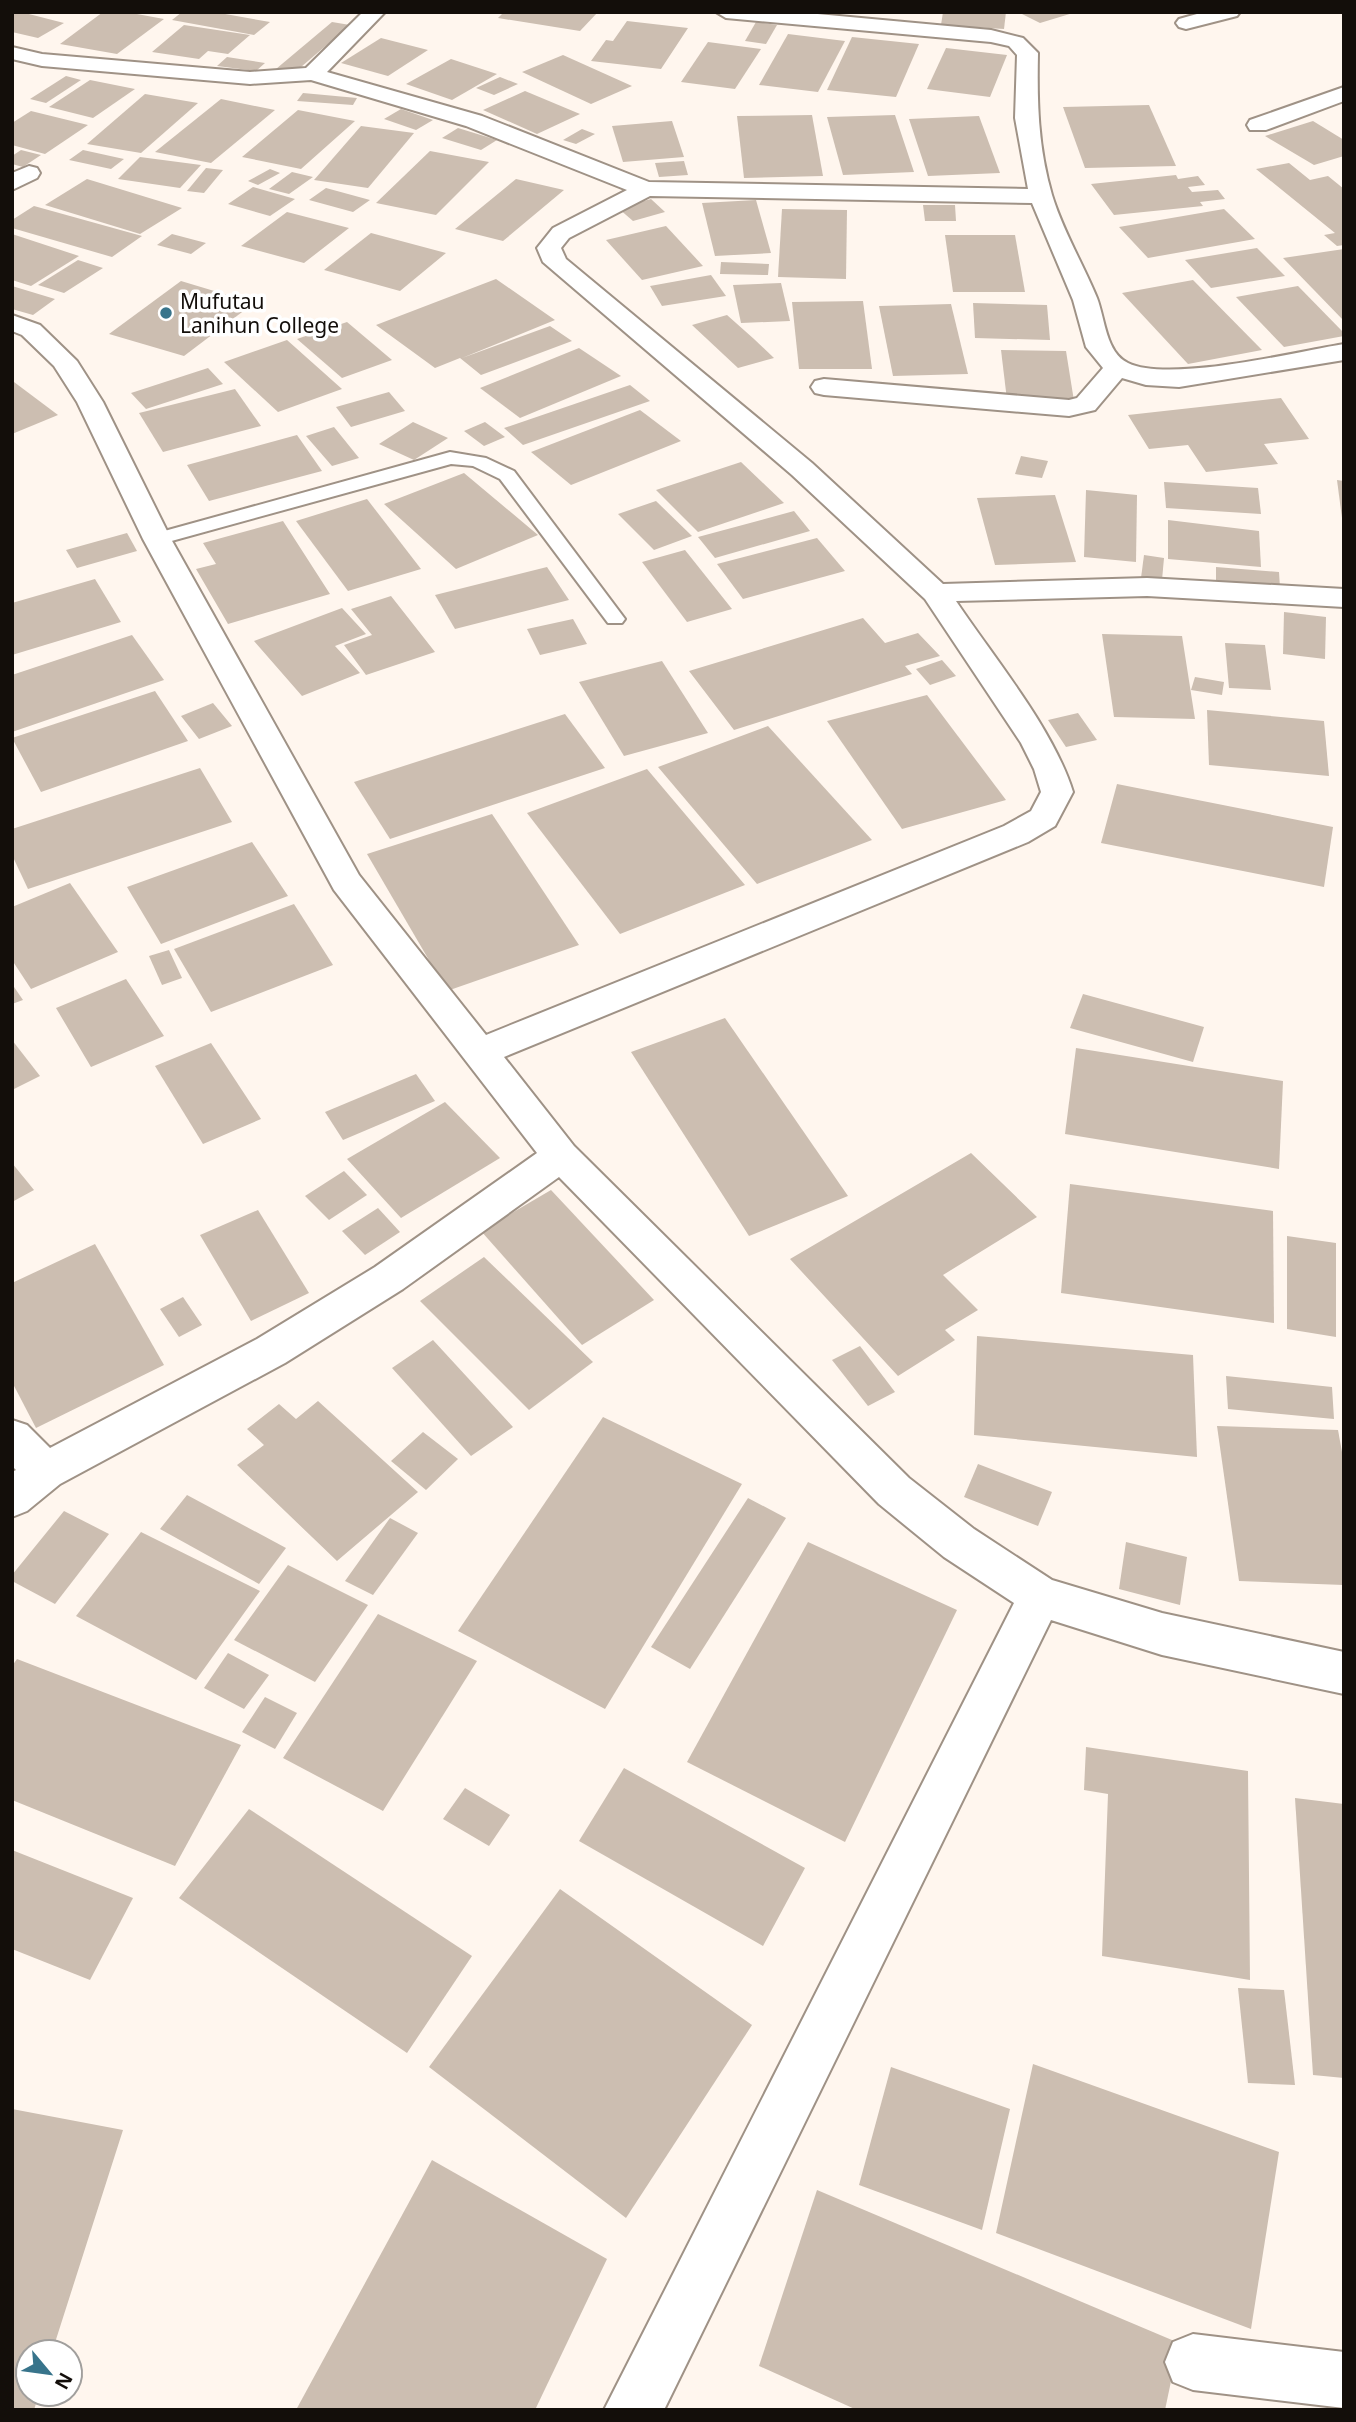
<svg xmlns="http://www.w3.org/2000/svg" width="1356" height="2422" viewBox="0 0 1356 2422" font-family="'Noto Sans',sans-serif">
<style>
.building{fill:#ccbeb1}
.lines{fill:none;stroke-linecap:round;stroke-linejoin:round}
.service-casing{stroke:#9f9286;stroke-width:4}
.minor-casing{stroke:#9f9286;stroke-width:4}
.service{fill:#fff;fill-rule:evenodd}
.minor{fill:#fff;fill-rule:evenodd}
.poi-dot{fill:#38748b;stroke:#fff;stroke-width:2.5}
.labels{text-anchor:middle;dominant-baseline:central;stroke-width:7;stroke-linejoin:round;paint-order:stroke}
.far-poi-label{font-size:21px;fill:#130e0a;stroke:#fff;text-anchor:start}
</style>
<rect width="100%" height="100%" fill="#fff6ee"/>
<g class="building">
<path d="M12,12H21L64,23L38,38L12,32Z"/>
<path d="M103,12H126L164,19L117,54L60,44Z"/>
<path d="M182,12H214L270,22L254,35L172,20Z"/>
<path d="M504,12H598L580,31L498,18Z"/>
<path d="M943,12H1006L1004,29L941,25Z"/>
<path d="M1018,12H1073V13L1040,23Z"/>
<path d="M627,21L688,28L661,69L591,61L606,40L613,41Z"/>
<path d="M332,22L350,25L294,73L276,69Z"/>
<path d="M756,22L777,25L766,44L745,41Z"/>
<path d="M184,25L250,35L228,54L208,51L199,59L152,52Z"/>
<path d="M788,34L845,41L818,92L759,85Z"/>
<path d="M852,37L919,44L896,97L827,90Z"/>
<path d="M381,38L428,50L388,76L341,63Z"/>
<path d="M708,42L761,49L735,89L681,82Z"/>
<path d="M946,48L1007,55L990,97L927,89Z"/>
<path d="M563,55L632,86L591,104L522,72Z"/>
<path d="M227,57L265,63L256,71L217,66Z"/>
<path d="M451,59L497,74L452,100L406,84Z"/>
<path d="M66,76L81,80L46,103L30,99Z"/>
<path d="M500,77L518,84L494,95L476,88Z"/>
<path d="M90,80L135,89L93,118L49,107Z"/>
<path d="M525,91L580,114L537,134L483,110Z"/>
<path d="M303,93L357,98L353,105L297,101Z"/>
<path d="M145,94L198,103L141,153L87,144Z"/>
<path d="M221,99L275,110L211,163L155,152Z"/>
<path d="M1149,105L1176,166L1085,168L1063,107Z"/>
<path d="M401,109L433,120L416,130L384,119Z"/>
<path d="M298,110L355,121L301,169L242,157Z"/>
<path d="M31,111L88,125L45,154L12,145V123Z"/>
<path d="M812,115L823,176L744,178L737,116Z"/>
<path d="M895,115L914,172L843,175L827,117Z"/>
<path d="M979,116L1000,173L928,176L909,119Z"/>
<path d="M672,121L684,157L623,162L612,126Z"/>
<path d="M1313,121L1344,140V156L1314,165L1265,136Z"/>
<path d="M361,126L414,133L368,188L314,180Z"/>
<path d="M458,128L497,140L481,150L442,138Z"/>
<path d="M582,129L595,134L576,144L563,140Z"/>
<path d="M21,150L41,155L23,167L12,164V156Z"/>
<path d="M83,150L124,159L111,169L69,160Z"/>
<path d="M430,151L489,162L436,215L376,203Z"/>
<path d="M140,157L201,165L180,188L118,179Z"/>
<path d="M684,161L688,175L659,177L655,163Z"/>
<path d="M1289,163L1310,180L1328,176L1344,189V245L1337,246L1324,235L1335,233L1256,169Z"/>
<path d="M206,168L223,170L204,193L187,191Z"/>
<path d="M270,169L280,173L258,185L248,181Z"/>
<path d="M292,172L313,177L289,194L269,189Z"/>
<path d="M1176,175L1178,179L1198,176L1205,185L1188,187L1192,192L1218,190L1225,199L1200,202L1203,206L1114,215L1091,184Z"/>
<path d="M87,179L182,208L140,234L45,205Z"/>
<path d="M516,179L564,190L503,241L455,229Z"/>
<path d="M253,187L295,199L270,216L228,204Z"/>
<path d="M326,188L370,200L353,212L309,200Z"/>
<path d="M651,199L665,212L633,221L618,208Z"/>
<path d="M756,200L771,253L715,256L702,203Z"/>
<path d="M923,205H955L956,221H925Z"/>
<path d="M34,206L142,236L112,257L12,228V220Z"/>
<path d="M782,209L847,210L846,279L778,277Z"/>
<path d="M1224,209L1255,239L1148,258L1119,227Z"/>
<path d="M287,212L349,228L304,263L241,246Z"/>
<path d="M666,226L703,266L642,280L606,240Z"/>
<path d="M371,233L446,253L400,291L324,270Z"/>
<path d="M12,234L79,256L31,286L12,280Z"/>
<path d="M172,234L206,243L191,254L157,245Z"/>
<path d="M945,235H1015L1025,292H953Z"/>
<path d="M1257,248L1285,276L1211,288L1185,260Z"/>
<path d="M1344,249V321L1283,258Z"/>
<path d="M78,260L103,268L64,293L38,285Z"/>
<path d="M721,262L769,264L768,275L720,274Z"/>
<path d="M711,275L726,296L662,306L650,286Z"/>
<path d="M496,279L555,320L462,358L550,326L572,341L481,375L460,358L435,368L376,325Z"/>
<path d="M1193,280L1262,350L1188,364L1122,293Z"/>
<path d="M181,281L254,303L184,356L109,334Z"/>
<path d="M781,283L790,321L741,323L733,285Z"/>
<path d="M12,286L55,299L33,315L12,309Z"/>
<path d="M1298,286L1344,333V336L1284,347L1236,297Z"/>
<path d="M863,301L872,369H799L792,302Z"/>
<path d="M973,303L1047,305L1050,340L975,338Z"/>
<path d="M951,304L968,374L893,376L879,306Z"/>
<path d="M727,315L754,339L774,358L738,368L692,325Z"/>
<path d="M347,322L392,360L342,378L297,339Z"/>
<path d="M287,340L342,389L278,412L224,362Z"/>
<path d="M579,348L621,376L520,418L480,388Z"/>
<path d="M1001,350L1066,351L1074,401L1007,400Z"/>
<path d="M208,368L223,384L146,409L131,393Z"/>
<path d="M14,382L58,415L12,434Z"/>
<path d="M630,385L650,401L523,445L504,428Z"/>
<path d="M235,389L261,426L163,452L139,413Z"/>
<path d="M389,392L405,411L351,427L336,407Z"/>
<path d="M1281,398L1309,439L1264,444L1278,464L1206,472L1188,445L1149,449L1128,415Z"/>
<path d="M640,410L681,441L571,485L531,452Z"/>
<path d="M413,422L448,438L414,460L379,444Z"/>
<path d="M485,422L505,437L484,446L464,431Z"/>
<path d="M334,427L359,458L332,466L306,436Z"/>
<path d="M297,435L322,471L209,501L187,465Z"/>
<path d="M1021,456L1048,461L1042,478L1015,474Z"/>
<path d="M741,462L784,503L698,532L656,490Z"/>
<path d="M464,473L538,535L456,569L384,504Z"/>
<path d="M1337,480L1344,481V518H1342Z"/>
<path d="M1164,482L1258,488L1261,514L1166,508Z"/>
<path d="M1086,490L1137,495L1136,562L1084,557Z"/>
<path d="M1055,495L1076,562L995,565L977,498Z"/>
<path d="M367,499L421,569L348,591L296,521Z"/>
<path d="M656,501L692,536L654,550L618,514Z"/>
<path d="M794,511L810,531L715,558L698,537Z"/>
<path d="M1168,520L1259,531L1261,567L1168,559Z"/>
<path d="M283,521L330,594L228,624L196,569L216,564L203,543Z"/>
<path d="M127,533L137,551L77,568L66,550Z"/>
<path d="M817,538L845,571L743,599L717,564Z"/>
<path d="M685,550L732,609L687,622L642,562Z"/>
<path d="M1144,555L1164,558L1162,580L1141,578Z"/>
<path d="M547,567L569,600L455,629L435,595Z"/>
<path d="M1216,567L1279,572L1280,588L1216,583Z"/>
<path d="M95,579L121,622L12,655V603Z"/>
<path d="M391,596L435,652L366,675L344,645L372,635L351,609Z"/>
<path d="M342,608L366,634L335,646L360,673L302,696L254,641Z"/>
<path d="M1284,612L1326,617L1325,659L1283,654Z"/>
<path d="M863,618L885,643L918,633L940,656L905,666L912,674L734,730L689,671Z"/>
<path d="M573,619L587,644L540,655L527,629Z"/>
<path d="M1102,634L1182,636L1195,719L1114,717Z"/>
<path d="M132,635L164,680L12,732V675Z"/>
<path d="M1225,643L1265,645L1271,690L1229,688Z"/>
<path d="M942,660L956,676L930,685L916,669Z"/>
<path d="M662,661L708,733L624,756L579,682Z"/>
<path d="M1195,677L1224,682L1222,695L1191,690Z"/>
<path d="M155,691L188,741L41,792L12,738Z"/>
<path d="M927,695L1006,800L902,829L827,721Z"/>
<path d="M213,703L232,726L199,739L181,716Z"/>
<path d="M1207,710L1324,721L1329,776L1209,765Z"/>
<path d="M1078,713L1097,740L1066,747L1048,720Z"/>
<path d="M565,714L605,768L390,839L354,782Z"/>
<path d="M768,726L872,840L757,884L658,767Z"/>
<path d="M200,768L232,822L28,889L12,855V829Z"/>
<path d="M647,769L745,885L620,934L527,813Z"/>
<path d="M1117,784L1333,827L1324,887L1101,843Z"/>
<path d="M492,814L579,945L447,991L367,854Z"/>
<path d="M252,842L288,896L161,944L127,887Z"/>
<path d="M70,883L118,952L31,989L12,960V907Z"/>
<path d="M294,904L333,965L211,1012L174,949Z"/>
<path d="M169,950L182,978L162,985L149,956Z"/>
<path d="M126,979L164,1036L91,1067L56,1008Z"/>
<path d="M12,984L23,1000L12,1004Z"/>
<path d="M1083,994L1204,1027L1193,1062L1070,1028Z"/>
<path d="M725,1018L848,1196L749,1236L631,1052Z"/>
<path d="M12,1040L40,1076L12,1090Z"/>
<path d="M211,1043L261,1119L203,1144L155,1066Z"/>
<path d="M1076,1048L1283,1081L1279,1169L1065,1134Z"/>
<path d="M416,1074L435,1101L343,1140L325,1112Z"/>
<path d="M445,1102L500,1158L401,1218L347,1159Z"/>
<path d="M971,1153L1037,1217L943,1275L978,1310L945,1330L955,1340L898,1376L790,1259Z"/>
<path d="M12,1163L34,1190L12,1202Z"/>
<path d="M344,1171L367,1195L329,1220L305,1196Z"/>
<path d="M1070,1184L1273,1211L1274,1323L1061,1293Z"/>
<path d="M551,1190L654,1300L582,1345L481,1231Z"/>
<path d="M378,1208L400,1232L365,1255L342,1231Z"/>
<path d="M258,1210L309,1293L251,1321L200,1235Z"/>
<path d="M1287,1236L1336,1243V1337L1287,1329Z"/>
<path d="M95,1244L164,1365L36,1428L12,1382V1283Z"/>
<path d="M484,1257L593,1362L529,1410L420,1301Z"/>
<path d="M183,1297L202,1325L179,1337L160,1309Z"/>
<path d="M977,1336L1193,1355L1197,1457L974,1435Z"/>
<path d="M433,1340L513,1427L471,1456L392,1368Z"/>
<path d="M860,1346L895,1392L868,1406L832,1360Z"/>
<path d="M1226,1376L1332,1387L1334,1419L1228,1409Z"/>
<path d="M318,1401L418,1492L337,1561L237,1465L264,1445L247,1429L279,1404L296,1419Z"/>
<path d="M603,1417L742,1484L605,1709L458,1631Z"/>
<path d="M1217,1426L1338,1430L1344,1463V1585L1239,1581Z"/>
<path d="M423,1432L458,1459L426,1490L391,1461Z"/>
<path d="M978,1464L1052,1492L1038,1526L964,1497Z"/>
<path d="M187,1495L286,1548L259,1584L160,1529Z"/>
<path d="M748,1498L786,1518L690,1669L651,1647Z"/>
<path d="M64,1511L109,1534L55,1604L12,1581V1575Z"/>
<path d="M390,1518L418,1533L373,1595L345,1581Z"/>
<path d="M141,1532L260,1591L196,1680L76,1616Z"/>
<path d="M808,1542L957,1610L845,1842L687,1762Z"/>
<path d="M1126,1542L1187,1557L1180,1605L1119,1589Z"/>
<path d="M288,1565L368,1605L315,1682L234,1640Z"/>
<path d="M378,1614L477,1661L383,1811L283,1758Z"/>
<path d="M228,1653L269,1675L244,1709L204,1688Z"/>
<path d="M17,1659L241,1745L175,1866L12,1800V1666Z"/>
<path d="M265,1697L297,1713L275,1749L242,1732Z"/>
<path d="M1086,1747L1248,1771L1250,1980L1102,1956L1108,1794L1084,1790Z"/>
<path d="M624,1768L805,1868L763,1946L579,1841Z"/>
<path d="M465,1788L510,1815L489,1846L443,1819Z"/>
<path d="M1295,1798L1344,1804V2078L1313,2075Z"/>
<path d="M249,1809L472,1956L407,2053L179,1898Z"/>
<path d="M12,1850L133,1898L90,1980L12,1949Z"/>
<path d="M560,1889L752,2025L626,2218L429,2067Z"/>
<path d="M1238,1988L1284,1990L1295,2085L1248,2083Z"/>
<path d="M1033,2064L1279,2152L1251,2329L996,2233Z"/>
<path d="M891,2067L1010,2109L982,2230L859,2185Z"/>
<path d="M12,2109L123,2130L52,2352H28V2394H39L34,2410H12Z"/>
<path d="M432,2160L607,2259L535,2410H296Z"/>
<path d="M817,2190L1179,2343L1165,2410H857L759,2366Z"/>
</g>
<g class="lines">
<defs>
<path id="service" d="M450,452L486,458L514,471L625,619L622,623H608L500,479L473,466L451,464L157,545L147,539L150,535Z"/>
<g id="minor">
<path d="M363,12H385L327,72L482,116L649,182L1028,189L1015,118L1017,55L1009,46L991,42L726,18L716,12H796L991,30L1023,38L1038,53C1037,103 1038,147 1052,195C1063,231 1083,264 1097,298C1105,319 1106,353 1128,363C1169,383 1295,352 1344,344V360L1179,387L1146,385L1122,378L1095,410L1069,416L824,395L815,393L811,387L815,381L824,379L1069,400L1077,398L1103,368L1086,347L1073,300L1032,203L650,196L569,238L561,248L566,259L812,463L943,584L1147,578L1344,589V607L1147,596L956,601C994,658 1053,728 1073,792L1055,826L1028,842L504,1057L574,1146L909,1478L974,1529L1052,1580L1162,1613L1344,1652V1694L1162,1655L1051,1620L664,2410H604L1014,1603L944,1557L879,1504L559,1177L403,1289L285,1363L60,1484L27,1511L12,1517V1472L16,1470L12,1466V1420L27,1425L50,1448L257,1339L375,1267L537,1153L334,890L143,539L77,402L54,366L22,335L12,331V315L40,325L77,361L103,402L171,539L359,875L486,1035L1004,826L1031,811L1041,792L1034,769L1021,743L925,599L792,475L543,262L537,248L553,228L627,190L466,126L311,80L250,84L42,66L12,59V47L42,54L250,72L306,68Z"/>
<path d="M1204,12H1240L1237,16L1186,29L1179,27L1176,23L1179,19Z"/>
<path d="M1344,87V101L1266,130H1250L1247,125L1250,120Z"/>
<path d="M29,166L37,168L40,173L37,178L12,190V173Z"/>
<path d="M1193,2334L1344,2352V2408L1193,2390L1173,2382L1165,2362L1173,2342Z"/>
</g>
</defs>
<use href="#service" class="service-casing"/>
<use href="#minor" class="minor-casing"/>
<use href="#service" class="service"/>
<use href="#minor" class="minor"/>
</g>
<circle class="poi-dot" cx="166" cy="313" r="7"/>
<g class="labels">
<g class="far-poi-label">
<text x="180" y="301">Mufutau<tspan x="180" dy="24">Lanihun College</tspan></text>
</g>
</g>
<rect width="1356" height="2422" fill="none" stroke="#130e0a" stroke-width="28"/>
<g transform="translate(49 2373) rotate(119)"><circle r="33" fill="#ffffff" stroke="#a19f9d" stroke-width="2"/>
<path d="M0-5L12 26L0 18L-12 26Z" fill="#38748b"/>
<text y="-10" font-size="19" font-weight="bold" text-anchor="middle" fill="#130e0a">N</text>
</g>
</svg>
